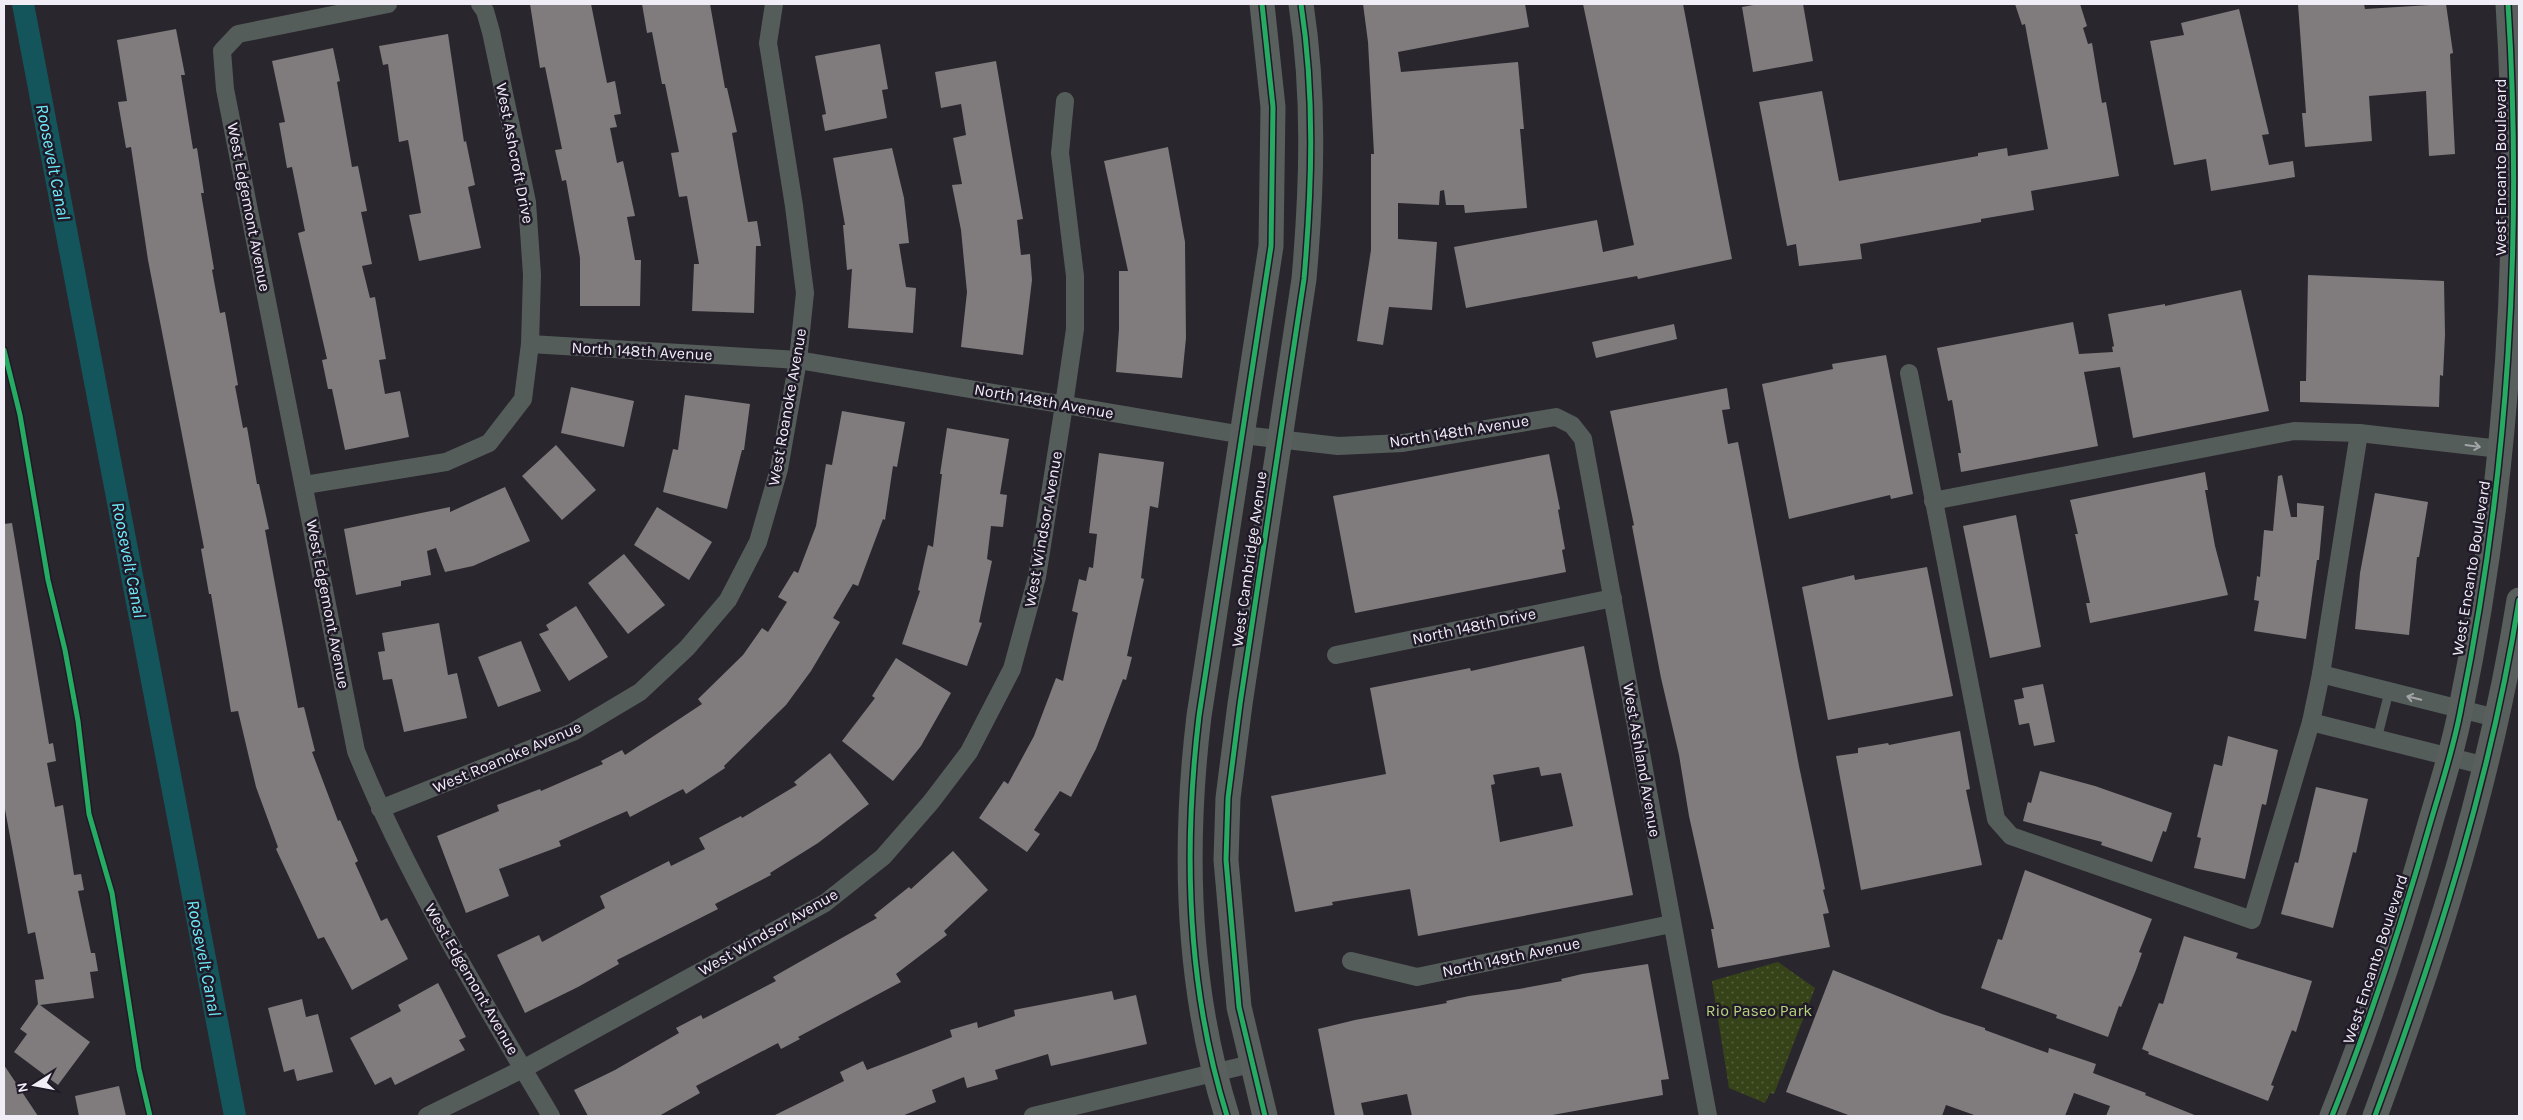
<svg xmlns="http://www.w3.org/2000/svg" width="2523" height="1120" viewBox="0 0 2523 1120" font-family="Karla,sans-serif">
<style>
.grass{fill:url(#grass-dots)}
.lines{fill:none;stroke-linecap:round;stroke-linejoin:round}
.canal{stroke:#14555c;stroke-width:22}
.building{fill:#807b7c;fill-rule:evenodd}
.lane{stroke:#555d5a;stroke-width:9}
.street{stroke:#555d5a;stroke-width:18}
.secondary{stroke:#585f5d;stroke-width:25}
.cycleway-casing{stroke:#201a28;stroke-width:8}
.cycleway{stroke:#26ab63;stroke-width:5}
.oneway{stroke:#a3a5a8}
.labels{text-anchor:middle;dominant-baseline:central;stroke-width:5;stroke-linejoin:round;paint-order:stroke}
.street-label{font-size:16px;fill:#f1edf7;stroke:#201a28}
.park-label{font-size:16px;fill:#b6d37e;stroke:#201a28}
.water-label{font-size:18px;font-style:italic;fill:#6cecfa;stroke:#201a28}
</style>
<defs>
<pattern id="grass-dots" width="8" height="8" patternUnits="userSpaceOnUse" patternTransform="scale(1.25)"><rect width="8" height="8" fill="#364318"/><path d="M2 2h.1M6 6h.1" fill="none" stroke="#545e3a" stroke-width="1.8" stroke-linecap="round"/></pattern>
</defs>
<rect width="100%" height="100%" fill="#2a262e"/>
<path class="grass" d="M1778,962L1815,988L1774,1094L1770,1093L1765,1103L1729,1088L1712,981Z"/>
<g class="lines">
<path class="canal" d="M23,4L235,1116"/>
</g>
<g class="building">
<path d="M530,4H591L607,83L615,81L621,114L614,115L617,127L610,128L617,163L623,161L635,216L627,217L635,260H641L640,306H580V258L566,180L562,181L555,150L562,149L545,67L540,68Z"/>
<path d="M642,4H710L725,88H727L737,132L732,133L748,222L757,221L761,246H756L754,313L692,311L694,264H699L687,196L679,197L671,153L679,152L665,84H662L652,32L647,33Z"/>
<path d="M1363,4H1525L1529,27L1398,52L1401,72L1518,62L1524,129H1520L1527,208L1465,213L1464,205H1446L1444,190L1440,191L1439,205L1398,203V239L1437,242L1432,310L1389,307L1383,345L1357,341L1371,250V154H1374L1368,42Z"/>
<path d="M1583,4H1683L1732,259L1638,279L1637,276L1466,308L1454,247L1597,220L1603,252L1634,245Z"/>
<path d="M1759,4H1803L1813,61L1753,72L1742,7Z"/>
<path d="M2015,4H2080L2087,26L2083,28L2088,44L2092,43L2102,103L2106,102L2119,176L2031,191L2034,210L1981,219V222L1860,244L1862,259L1799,266L1796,244L1787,246L1759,102L1822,91L1839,181L1978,156V153L2007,148L2008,156L2048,149L2025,24L2022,25Z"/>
<path d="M2298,4H2364L2365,9L2446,4L2453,53L2450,54L2455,154L2429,156L2426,91L2369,96L2372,141L2305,147L2302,113H2306Z"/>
<path d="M2239,9L2269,134L2262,135L2269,165L2293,161L2295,177L2211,191L2206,159L2174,165L2150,41L2184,35L2181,23Z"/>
<path d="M176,29L185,75H181L193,149L197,148L204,193H201L214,269L212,270L220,313L225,312L238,385L235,386L243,428L247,427L257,484H259L269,529L265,530L298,708L304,707L315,751L312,752L338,821L340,820L358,861L355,863L381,921L387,918L408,959L352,990L324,937L318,939L276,849L278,847L256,787L238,711L231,712L211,594H209L201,549L204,548L148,260L131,147L126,148L118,102L127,101L117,40Z"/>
<path d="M448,34L464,142L466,141L475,185L468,187L481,248L419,261L409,215L421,213L408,140L399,142L388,64L383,65L379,46Z"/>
<path d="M880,44L888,89L882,90L887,118L825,131L822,115L826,114L815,56Z"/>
<path d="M333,48L340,81L337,82L352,167L358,166L367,211L361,212L372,264L362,266L370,298L375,297L386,359L379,360L385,394L400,391L409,437L345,450L332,389H328L322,360L327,359L298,233L305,231L292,167L287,168L279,123L285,122L272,61Z"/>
<path d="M996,61L1023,219L1017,220L1021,255L1030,254L1032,280L1023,355L961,347L967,292L961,230L952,185L962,184L953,138L966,135L961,104L941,108L935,72Z"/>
<path d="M1168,147L1185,242L1186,338L1182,378L1116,372L1119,329V271H1128L1104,161Z"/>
<path d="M892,148L904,198L909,243L899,244L906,287L916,288L913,333L848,328L852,269L847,270L843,225H845L833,158Z"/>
<path d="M2308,275L2444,281L2445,335L2443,376L2440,375L2439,407L2300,402V381H2306Z"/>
<path d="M2241,290L2269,411L2133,438L2120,367L2084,372L2098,446L1961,472L1958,453H1961L1952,400L1948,401L1937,348L2073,322L2079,354L2113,352L2112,347L2114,346L2108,314L2165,304V306Z"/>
<path d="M1674,324L1677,339L1596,358L1592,342Z"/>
<path d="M1886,355L1913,494L1891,499L1890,495L1789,519L1762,384L1833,369L1832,364Z"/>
<path d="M571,387L634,401L624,447L561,433Z"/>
<path d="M1727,388L1730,409L1722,410L1728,444L1738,442L1743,468L1799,766L1825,889L1823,890L1829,913L1823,914L1830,947L1718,968L1711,929H1714L1689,816L1679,755L1661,678L1632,526L1634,525L1610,411Z"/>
<path d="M685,395L750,404L744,450H742L727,509L663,492L673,449L678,450Z"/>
<path d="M842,411L905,422L897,467L893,466L885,520L883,519L858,586L853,584L833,618L840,622L811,671L786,705L724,766L725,768L686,794L683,789L630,817L627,811L559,841L561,846L499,869L509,896L466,913L437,836L499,811L497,805L540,789L541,791L603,764L601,761L622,750L625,755L702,704L698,699L743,655L762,628L768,632L787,602L778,597L794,571L798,573L816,526L826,464L832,465Z"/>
<path d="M947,428L1009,439L1000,494L1007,495L1003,527L991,526L987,559L992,561L979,622L982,623L967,666L902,644L920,591L918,590L928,545L933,547L942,474H940Z"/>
<path d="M556,445L596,490L562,520L522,476Z"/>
<path d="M1099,453L1164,462L1158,508L1150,506L1141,578L1144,579L1127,656L1132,657L1126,680L1123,679L1096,749L1071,797L1060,791L1034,830L1040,834L1027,852L979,818L1004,781L1008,784L1034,736L1056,678L1063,681L1078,613L1072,611L1079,579L1086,581L1089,567L1093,568L1097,534L1089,533Z"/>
<path d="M1549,454L1560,509L1558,510L1565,549L1562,550L1566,572L1355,613L1333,496Z"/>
<path d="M2205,472L2208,490H2205L2215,546L2228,595L2090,623L2086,603H2090L2075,534H2078L2070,500Z"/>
<path d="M2282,475L2291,517H2297V503L2324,506L2319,560H2317L2306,639L2254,631L2259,601L2254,600L2257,576L2260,577L2264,530L2273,531L2278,476Z"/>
<path d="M505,487L530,541L473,566L445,572L436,548L427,551L431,575L401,581V586L356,595L344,529L450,507V512Z"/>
<path d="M2375,493L2428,502L2419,557H2417L2409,635L2355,629L2360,573Z"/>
<path d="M657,507L712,542L689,580L634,545Z"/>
<path d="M2016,515L2041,647L1990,658L1963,526Z"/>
<path d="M12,523L49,744L53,743L56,761L47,763L55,807L63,805L74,875L81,874L84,890L78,891L91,953H95L98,971L90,972L94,998L40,1005L90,1042L58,1085L14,1052L27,1034L20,1029L38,1004L35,980L44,979L35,932L28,934L4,804V524Z"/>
<path d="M624,554L665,605L628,634L588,583Z"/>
<path d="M1927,567L1953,696L1828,720L1802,587L1854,575L1855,580Z"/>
<path d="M576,606L608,657L569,681L539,634L549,630L546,625Z"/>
<path d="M439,623L448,675L457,673L467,718L404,732L392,679L383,680L378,652L385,651L382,633Z"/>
<path d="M521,641L541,691L498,707L478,657Z"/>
<path d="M1584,646L1633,895L1418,936L1410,889L1332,902L1333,905L1295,912L1271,796L1386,774L1370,688L1470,668L1471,671ZM1539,767L1541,776L1561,773L1573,826L1500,842L1491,785L1495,784L1493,775Z"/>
<path d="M896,658L951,693L921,746L893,781L842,741L875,698L872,696Z"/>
<path d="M2043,684L2055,742L2034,746L2029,723L2019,725L2014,700L2024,698L2022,688Z"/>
<path d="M1960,731L1970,789L1966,790L1982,865L1861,890L1836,756L1858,753V748L1888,743L1889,745Z"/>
<path d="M2228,736L2278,750L2266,805L2262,804L2245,879L2194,868L2201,838L2197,837L2214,764L2222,766Z"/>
<path d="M830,753L869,804L818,843L770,873L771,875L715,904L718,909L617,960L619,964L578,987L525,1013L497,955L539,935L542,942L605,908L600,896L669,861L671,866L705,849L699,838L741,816L742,818L797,785L794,782Z"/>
<path d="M2040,771L2095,786L2172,813L2166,832L2163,831L2152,862L2101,845L2102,842L2023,821L2028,802L2031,803Z"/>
<path d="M2316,787L2368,799L2356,853L2353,852L2333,928L2281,914L2295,862L2298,863Z"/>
<path d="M953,851L988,890L944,931L947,935L896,974L901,982L798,1037L800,1039L781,1049L778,1043L696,1086L700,1093L659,1116H588L574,1090L615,1070L679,1033L676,1028L701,1015L703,1019L776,981L773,977L877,918L874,915L909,887L911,889Z"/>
<path d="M2025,870L2152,919L2139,952L2142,953L2136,970L2121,1007L2119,1006L2108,1037L2056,1018L2057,1015L1981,988L1998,939L2002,940Z"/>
<path d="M2184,936L2238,953L2236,958L2312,981L2296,1032L2292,1030L2271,1085L2274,1086L2268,1101L2148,1054L2149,1052L2142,1049L2159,1003L2163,1004Z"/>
<path d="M1648,964L1669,1079L1661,1080L1663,1095L1547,1116H1412L1407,1094L1361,1103L1364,1116H1335L1318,1029L1355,1020L1447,1003L1446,1001L1469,996L1519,989L1562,981L1561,979L1582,974Z"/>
<path d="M1833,970L1942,1014L1985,1028V1030L2048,1053L2049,1048L2096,1064L2093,1073L2146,1093L2145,1095L2197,1116H2106L2110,1106L2074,1093L2065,1116H1977L1946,1105L1942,1116H1851L1786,1092Z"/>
<path d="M438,983L466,1037L459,1040L465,1050L395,1085L391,1077L375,1085L350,1038L401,1011L398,1005Z"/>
<path d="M1112,991L1114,1000L1136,995L1147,1044L1051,1066L1048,1054L995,1070L998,1079L967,1088L964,1077L932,1090L936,1102L902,1116H773L844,1081L840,1072L863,1061L867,1070L952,1037L950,1030L977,1022L978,1028L1015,1016L1014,1010Z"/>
<path d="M302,999L306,1017L318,1014L333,1072L297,1081L294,1069L284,1072L268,1008Z"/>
<path d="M4,1065L38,1116H4Z"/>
<path d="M119,1086L126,1116H79L75,1096Z"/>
</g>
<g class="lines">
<path class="lane" d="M2377,739L2389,692"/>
<g class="street">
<path d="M388,4L238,34L222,51L225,89L356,751C408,879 481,998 551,1116"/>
<path d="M530,344L798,360L1243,435L1338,446L1403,443L1556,417L1572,425L1583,439L1708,1116"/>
<path d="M1909,373L1996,819L2011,836L2252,920L2311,722L2321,674L2359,433"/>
<path d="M305,485L446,462L489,443L523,399L530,344L532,275L527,202L491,32L485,11L480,4"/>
<path d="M1933,501L2294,431L2359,433L2500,449"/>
<path d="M1336,655L1613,598"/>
<path d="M2321,674L2496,718"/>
<path d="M2311,722L2486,766"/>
<path d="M380,809L573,732L640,692L687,648L728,600L758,542L779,469L798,360L805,293L794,206L768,43L774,4"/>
<path d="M1351,961L1417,977L1671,924"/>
<path d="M427,1116L523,1069L825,903L883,857L931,802L969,752L1012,669L1037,577L1064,405L1075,329V276L1060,153L1065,101"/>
<path d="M1033,1116L1251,1064"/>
</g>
<g class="secondary">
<path d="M1227,1116C1187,988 1183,849 1199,716L1271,246L1273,107L1262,4"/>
<path d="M1265,1116L1239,1007L1226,860L1228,798L1240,704L1304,279C1312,188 1315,95 1301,4"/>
<path d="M2332,1116C2370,1021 2402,923 2430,824C2441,786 2454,747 2461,708C2508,478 2523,238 2508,4"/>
<path d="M2375,1116C2437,948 2491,778 2519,600"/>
</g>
<defs>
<g id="cycleway">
<path d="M4,350L20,415L48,580L65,650L78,721L89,814L112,893L139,1069L150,1116"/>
<path d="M1227,1116C1187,988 1183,849 1199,716L1271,246L1273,107L1262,4"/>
<path d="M1265,1116L1239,1007L1226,860L1228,798L1240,704L1304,279C1312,188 1315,95 1301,4"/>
<path d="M2332,1116C2370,1021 2402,923 2430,824C2441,786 2454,747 2461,708C2508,478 2523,238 2508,4"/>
<path d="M2375,1116C2437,948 2491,778 2519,600"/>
</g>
</defs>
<use href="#cycleway" class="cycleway-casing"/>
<use href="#cycleway" class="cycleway"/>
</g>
<defs><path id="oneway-shaft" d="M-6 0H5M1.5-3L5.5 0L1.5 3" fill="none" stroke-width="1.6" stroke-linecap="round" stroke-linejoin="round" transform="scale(1.25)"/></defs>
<g class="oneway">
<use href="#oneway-shaft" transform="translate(2473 446) rotate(8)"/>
<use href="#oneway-shaft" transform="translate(2414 698) rotate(-166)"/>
</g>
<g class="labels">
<g class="street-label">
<text transform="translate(515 153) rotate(79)">West Ashcroft Drive</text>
<text transform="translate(2500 167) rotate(-90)">West Encanto Boulevard</text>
<text transform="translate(249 207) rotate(79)">West Edgemont Avenue</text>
<text transform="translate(642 351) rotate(3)">North 148th Avenue</text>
<text transform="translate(1044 401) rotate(10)">North 148th Avenue</text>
<text transform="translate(787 407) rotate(-80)">West Roanoke Avenue</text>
<text transform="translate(1459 431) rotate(-9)">North 148th Avenue</text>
<text transform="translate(1043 529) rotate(-80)">West Windsor Avenue</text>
<text transform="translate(1249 559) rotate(-82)">West Cambridge Avenue</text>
<text transform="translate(2471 568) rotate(-81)">West Encanto Boulevard</text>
<text transform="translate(328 604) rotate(79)">West Edgemont Avenue</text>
<text transform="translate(1474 626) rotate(-12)">North 148th Drive</text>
<text transform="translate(507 757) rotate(-23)">West Roanoke Avenue</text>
<text transform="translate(1642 760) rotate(80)">West Ashland Avenue</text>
<text transform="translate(768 932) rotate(-30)">West Windsor Avenue</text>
<text transform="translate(1511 957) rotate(-12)">North 149th Avenue</text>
<text transform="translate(2375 959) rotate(-72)">West Encanto Boulevard</text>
<text transform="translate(472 979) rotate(60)">West Edgemont Avenue</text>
</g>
<g class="park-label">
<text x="1759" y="1010">Rio Paseo Park</text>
</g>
<g class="water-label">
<text transform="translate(53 162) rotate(79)">Roosevelt Canal</text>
<text transform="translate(129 560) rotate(79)">Roosevelt Canal</text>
<text transform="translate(204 958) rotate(79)">Roosevelt Canal</text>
</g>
</g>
<rect width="2523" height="1120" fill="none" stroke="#f1edf7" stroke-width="10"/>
<g transform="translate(35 1085) rotate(259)" stroke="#201a28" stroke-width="4" paint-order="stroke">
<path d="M0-4L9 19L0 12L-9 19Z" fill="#f1edf7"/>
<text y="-8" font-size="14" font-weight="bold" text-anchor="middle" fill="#f1edf7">N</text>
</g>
</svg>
